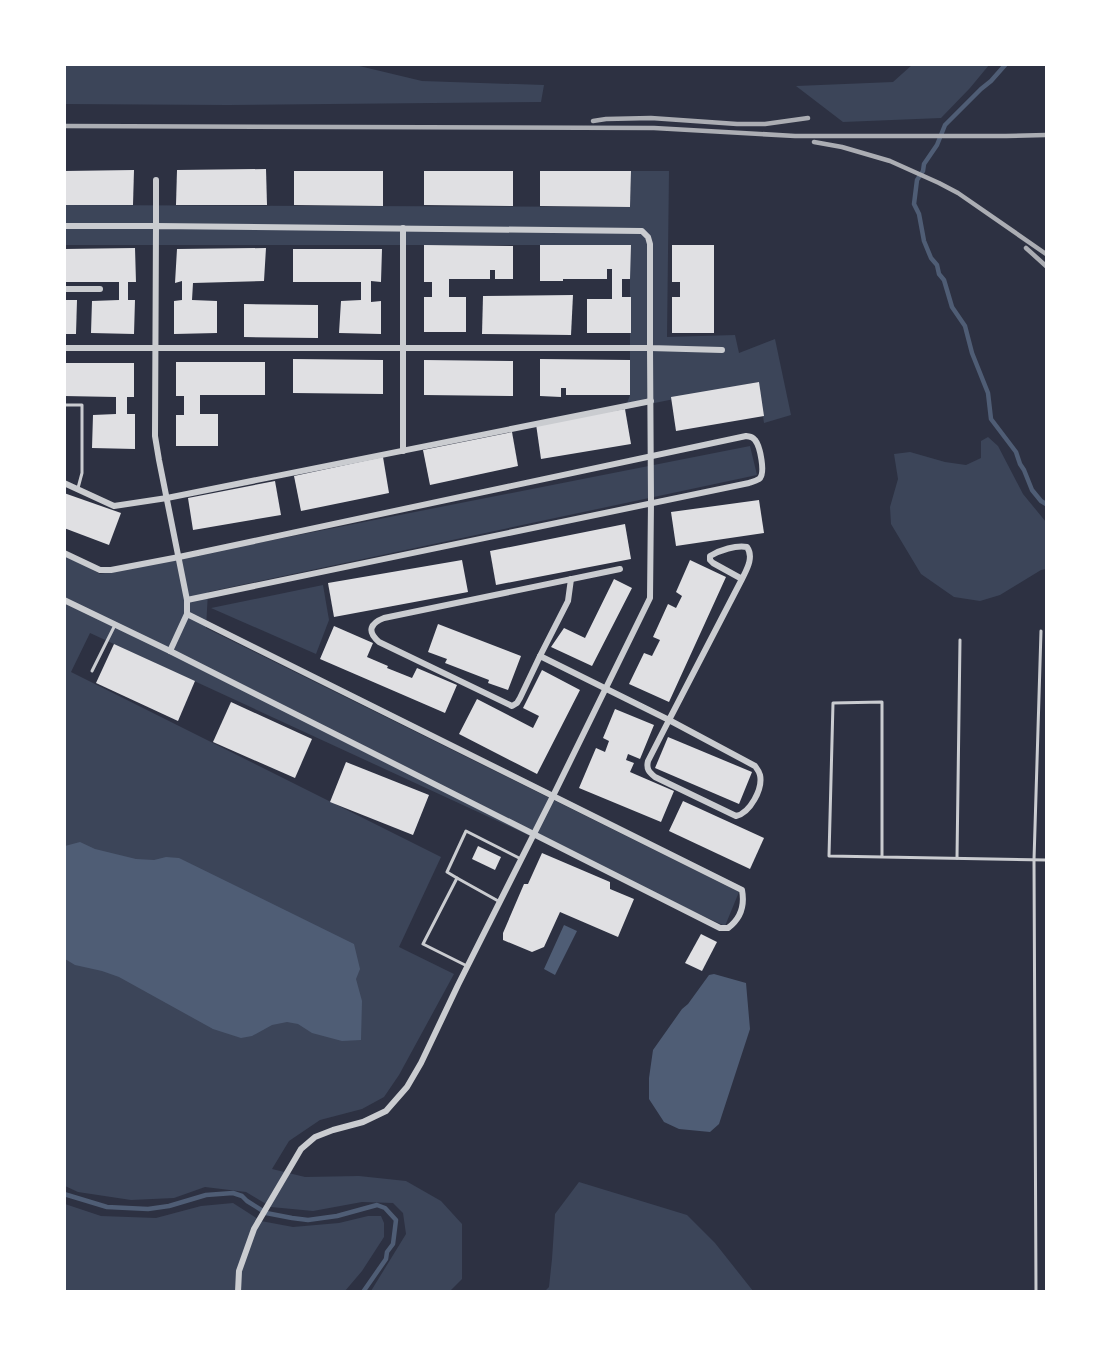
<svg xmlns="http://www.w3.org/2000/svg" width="1111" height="1356" viewBox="0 0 1111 1356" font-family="Lato,sans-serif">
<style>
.green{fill:#3c4559}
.water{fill:#4f5d75}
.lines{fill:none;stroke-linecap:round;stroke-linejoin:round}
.stream{stroke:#4f5d75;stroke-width:4.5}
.building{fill:#e0e0e3}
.service{stroke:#caccd0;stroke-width:3}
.minor{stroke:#caccd0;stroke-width:6}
.rail{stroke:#abadb3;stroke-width:4.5}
</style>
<rect width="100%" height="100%" fill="#2d3142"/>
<g class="green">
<path d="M65,64H351L422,81L544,85L541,102L228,105L65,104Z"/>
<path d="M912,65H989L970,88L941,118L843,122L796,86L893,82Z"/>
<path d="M631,171H669L667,337L735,335L739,353L775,339L791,415L764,423L758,382L625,409L630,395V245H65V205L630,207Z"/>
<path d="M988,437L998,446L1023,494L1046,522V569L1041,570L1000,595L980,601L954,597L921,574L891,524L890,507L898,479L894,454L910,452L945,462L966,465L981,458V441Z"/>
<path d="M750,446L757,475L208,592L206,628L739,892L725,926L90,633L71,672L441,857L399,947L454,974L399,1075L384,1097L362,1109L320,1120L289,1141L272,1169L305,1177L359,1176L406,1181L441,1201L462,1224V1279L450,1291H371L406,1234L403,1213L393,1203L362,1202L313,1211L271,1207L246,1192L205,1187L174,1198L131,1200L78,1192L65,1186L64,554L100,574Z"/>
<path d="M323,585L329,620L316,654L211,608Z"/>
<path d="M579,1182L687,1215L715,1243L753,1291H545L549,1287L552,1259L555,1214Z"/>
<path d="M233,1203L261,1221L293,1227L339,1223L368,1216H381L384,1223V1237L362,1271L345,1291L65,1292V1204L101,1216L156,1218L201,1206Z"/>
</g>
<g class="water">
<path d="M80,842L95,849L136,859L154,860L166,857L179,858L354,944L360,969L356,979L362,1001L361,1040L342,1041L312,1033L298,1024L287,1022L272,1025L252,1036L241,1038L213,1029L119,977L102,971L75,965L65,959V846Z"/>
<path d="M564,925L577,931L555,975L544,969Z"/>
<path d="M714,974L746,983L750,1029L719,1124L710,1132L679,1129L664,1122L649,1099V1078L653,1050L682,1009L688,1004L709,975Z"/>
</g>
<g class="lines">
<g class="stream">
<path d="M1006,64L991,81L981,89L945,125L937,145L924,164L923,171L917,180L914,204L919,214L924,241L931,258L937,265L939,274L944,280L952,307L965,326L972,353L988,393L991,419L1016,452L1020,464L1024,470L1032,490L1041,501L1046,504"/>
<path d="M64,1194L107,1207L148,1209L169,1206L206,1195L233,1193L242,1196L247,1201L266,1213L292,1218L308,1220L337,1216L377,1205L385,1208L396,1220L393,1244L387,1252L386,1259L363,1292"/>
</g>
</g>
<g class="building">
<path d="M266,169L267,205H176L177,170Z"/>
<path d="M134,170L133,205H64V171Z"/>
<path d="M294,171H383V206L294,205Z"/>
<path d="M424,171H513V206L424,205Z"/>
<path d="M540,171H631L630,207L540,206Z"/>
<path d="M424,245L513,246V279H495V270H490V279H449V297H466V332H424V297H432V282H424Z"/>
<path d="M540,245H631L630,279H622V297H631V333H587V299H612V269H607V279H563V281H540Z"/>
<path d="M672,245H714V333H672V297H680V282H672Z"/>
<path d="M135,248L136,282H128V300H135L134,334L91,333L92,301L119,300V282H64V249Z"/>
<path d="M266,248L264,281L193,283L192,300L217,301V333L174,334V301L182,300V281L175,283L177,249Z"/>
<path d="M293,249H382L381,282L371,281V302L381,301V334L339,333L341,301L361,300V282H293Z"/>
<path d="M573,295L571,335L482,334L483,296Z"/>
<path d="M64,300H77L76,334H64Z"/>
<path d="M244,304L318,305V338L244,337Z"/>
<path d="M293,359L383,360V394L293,393Z"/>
<path d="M540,359L630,360V395H566V388H561V397L540,396Z"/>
<path d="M424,360L513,361V396L424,395Z"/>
<path d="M176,362H265V395H200V414H218V446H176V415H184V396H176Z"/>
<path d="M64,363H134V397H127V414H135V449L92,448L93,415L116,414V397L64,396Z"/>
<path d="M759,382L764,416L676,431L671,397Z"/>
<path d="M625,409L631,444L541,459L536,424Z"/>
<path d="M512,432L518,466L430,485L423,450Z"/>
<path d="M383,457L389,493L301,511L294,476Z"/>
<path d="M275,481L281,515L193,530L188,498Z"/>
<path d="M64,493L121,513L109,545L64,528Z"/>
<path d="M759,500L764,533L676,546L671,512Z"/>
<path d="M625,524L631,559L496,585L490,551Z"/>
<path d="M462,560L468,592L334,617L328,583Z"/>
<path d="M690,560L726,577L669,702L629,684L644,653L652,656L660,640L653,637L668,604L676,608L682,596L676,592Z"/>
<path d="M614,579L632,588L592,666L551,647L564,628L585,638Z"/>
<path d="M438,624L521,656L508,690L488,683L489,680L445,663L447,659L428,652Z"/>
<path d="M334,626L373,643L367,657L388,666L387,668L412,678L417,668L457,685L445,713L320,659Z"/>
<path d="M114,644L195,681L178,721L96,683Z"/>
<path d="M542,670L580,690L537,774L459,734L477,699L533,728L539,716L523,708Z"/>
<path d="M231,702L312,739L295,778L213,742Z"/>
<path d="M615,709L654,725L640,759L628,754L626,760L634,763L630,772L674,791L661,822L579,788L596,748L605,752L609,741L603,738Z"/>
<path d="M668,737L752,772L739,804L655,768Z"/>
<path d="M346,762L429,795L413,835L330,802Z"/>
<path d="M683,801L764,838L750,869L669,831Z"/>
<path d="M478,846L501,857L495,870L472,859Z"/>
<path d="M542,853L610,882V889L634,899L618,937L560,912L544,947L532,952L503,940V933L524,884H528Z"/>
<path d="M701,934L717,942L702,971L685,963Z"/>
</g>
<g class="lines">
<g class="service">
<path d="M64,405H82V473L78,488"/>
<path d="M92,671L115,625"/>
<path d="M882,857V702L833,703L829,856L1046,860"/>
<path d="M957,858L960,640"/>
<path d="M457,878L500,902"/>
<path d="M467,966L423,944L457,878L447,872L466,831L521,859"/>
<path d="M1036,1292L1034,860L1041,631"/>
</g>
<g class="minor">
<path d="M64,226H156V180"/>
<path d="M403,228V451"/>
<path d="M64,289H100"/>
<path d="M64,348H650L651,502L650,598L553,796L458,985L421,1063L407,1087L386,1111L363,1122L333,1130L315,1137L301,1149L254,1229L239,1271L238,1292"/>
<path d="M64,483L114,506L167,498L651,401"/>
<path d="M64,553L100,570H111L179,557L746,436C751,437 752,436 755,440C760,446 766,474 759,479C756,481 752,482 749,483L187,600"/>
<path d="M620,569L384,618C371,623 366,631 379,642L512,706L517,703L520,698L540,656L669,720L742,579C747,569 754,557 747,547C736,545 720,550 710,556V560L713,563L742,579"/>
<path d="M64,600L170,651"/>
<path d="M187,614L742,890C745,906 740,919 728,928H720L170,651L187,614V600L159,460L155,436L156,226L642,231L648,237L650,244V348L722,350"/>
<path d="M540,656L568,601L571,579"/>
<path d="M669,720L755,766C758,770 759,771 760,775C763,789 750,813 736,816L655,777C649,772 646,769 648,761Z"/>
</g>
<g class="rail">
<path d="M593,121L606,119L651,118L737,124H765L808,118"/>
<path d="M64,126L654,128L795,136H1006L1046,135"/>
<path d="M814,142L842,147L890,161L939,183L958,193L1046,254"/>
<path d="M1026,248L1046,266"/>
</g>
</g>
<rect width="1111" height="1356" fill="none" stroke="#ffffff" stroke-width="132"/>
</svg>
